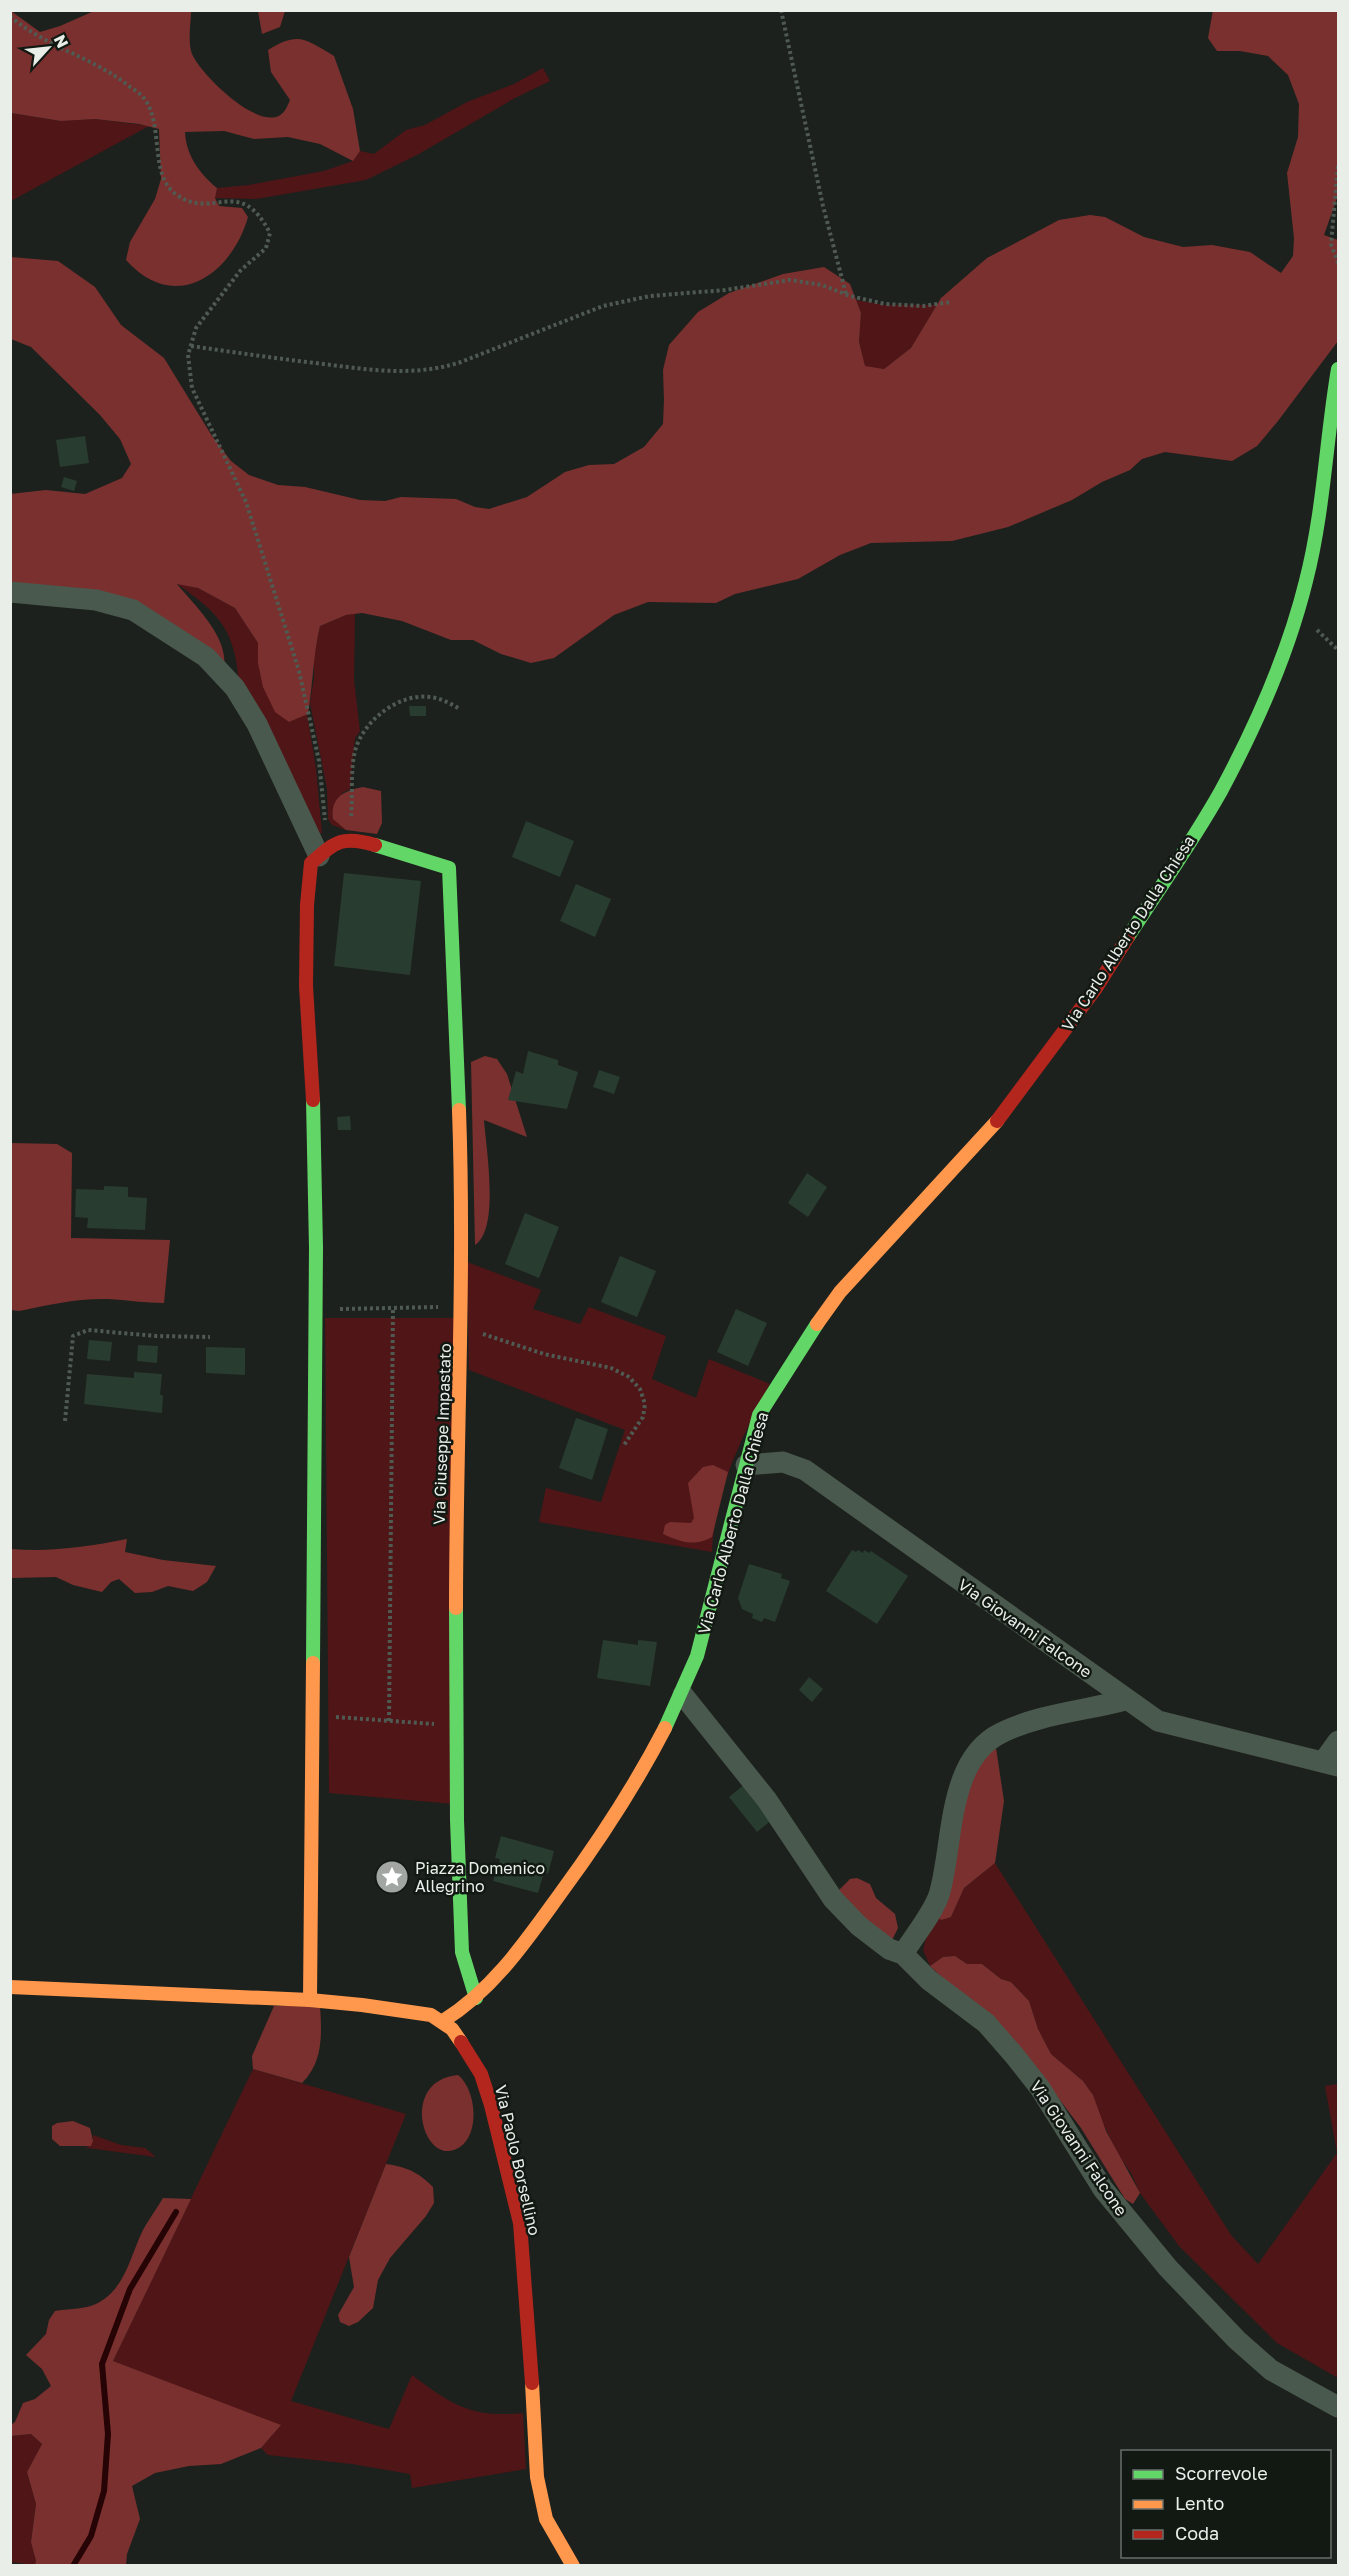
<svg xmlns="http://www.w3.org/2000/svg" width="1349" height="2576" viewBox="0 0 1349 2576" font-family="'Golos Text',sans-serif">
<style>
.green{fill:#501517}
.forest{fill:#7a302e}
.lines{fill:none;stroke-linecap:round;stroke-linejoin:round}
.stream{stroke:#260304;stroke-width:6}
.building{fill:#283c30}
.path{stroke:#4f5a52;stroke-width:4;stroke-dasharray:3 3;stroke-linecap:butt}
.street{stroke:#4a594d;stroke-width:21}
.fast{stroke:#63d668;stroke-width:14}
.slow{stroke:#ff974d;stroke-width:14}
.jam{stroke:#b3261e;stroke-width:14}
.labels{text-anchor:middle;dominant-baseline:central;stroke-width:5;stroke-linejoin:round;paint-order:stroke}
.street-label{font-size:16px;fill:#e9eee9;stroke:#121913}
.poi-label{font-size:16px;fill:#e9eee9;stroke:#121913;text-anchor:start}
</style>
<rect width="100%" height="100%" fill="#1d211d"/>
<g class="green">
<path d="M543,68L550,81L515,98L417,155L366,180L256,199L214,198L217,188L249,185L324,171L353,161L360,151L374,154L406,130L425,125L467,102L514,84Z"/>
<path d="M10,113L61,121L95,119L149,126L11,201Z"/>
<path d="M856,300L885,305H937L911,348L884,369L865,367L859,342L861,313Z"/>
<path d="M176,583L198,588L235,608L258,643V663L289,722L307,714L316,768L322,833H314L239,682C234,627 219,614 176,583Z"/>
<path d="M355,614L354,680L360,731L355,738L350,789L342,793L346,830L332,825L328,819L327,789L310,703L314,678V655L320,626L346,615Z"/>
<path d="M467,1262L541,1290L533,1309L580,1324L589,1307L666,1336L652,1379L696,1398L709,1359L770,1384C742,1436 714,1492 712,1552L539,1522L546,1488L601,1502L625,1430L469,1370Z"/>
<path d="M325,1318H456L454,1804L329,1793Z"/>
<path d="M995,1863L1231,2235L1258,2264L1337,2153L1325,2086L1338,2084V2378L1277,2343L1179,2246L1140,2193L1131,2173L1119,2156L1097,2111L1093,2095L1083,2081L1051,2054L1038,2029L1029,2001L1011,1982L1001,1979L982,1964H967L955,1956L943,1957L930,1966L923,1950L933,1912L951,1917L964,1888Z"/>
<path d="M253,2069L406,2114L291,2401L389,2429L412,2375C452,2405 471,2418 523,2413L526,2469L412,2488L410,2474L352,2464L268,2455L261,2448L280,2426L113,2361Z"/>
<path d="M93,2135L121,2145L145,2148L156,2157L80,2147L86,2148L93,2141Z"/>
<path d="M31,2434L42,2444L27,2472L36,2504L31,2541L36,2561L35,2565L11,2562L10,2527L13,2524H10L11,2436Z"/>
</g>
<g class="forest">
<path d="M1213,10L1338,11V195L1324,235L1338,240V341L1278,421L1257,446L1232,461L1165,452L1142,459L1130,470L1102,482L1072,500L1008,527L952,541L871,543L840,555L798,579L735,594L716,603L648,602L614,615L554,658L531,663L501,654L473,640H451L402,621L362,613L346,615L320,626C313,655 313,684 308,714L289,722L275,712L263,687L258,663V643L235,608L198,588L177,584C195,606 229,637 224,668L176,630L11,588L10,494L46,490L85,494L122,478L131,464L120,439L100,415L31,347L11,339V257L58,261L95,287L121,325L164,358L212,436L231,461L249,475L278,485L305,487L360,500L385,501L401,497L456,499L475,507L489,509L527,497L565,472L589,465L614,464L644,447L663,424L664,400L663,370L669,345L698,312L729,293L783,274L824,267L850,284L861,313L859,342L865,366L884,369L911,348L941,298L987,258L1059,220L1090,215L1105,217L1144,237L1183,247L1212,245L1250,252L1281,273L1293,256L1294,238L1287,173L1298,137L1299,104L1288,75L1268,56L1240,51H1217L1208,38Z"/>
<path d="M11,11L40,32L60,26L94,11H191C191,23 187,45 193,56C204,77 251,123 276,117C284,115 287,107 290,100L271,72L268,50C299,31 305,39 334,56L353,109L360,151L353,161L320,144L288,137L254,139L224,131L185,132C186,155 199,173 217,188L215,198L219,206L242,208L248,217C231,276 174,314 126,260L130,242L155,199L161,179L159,129L139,124L95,119L61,121L11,113Z"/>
<path d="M258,11H285L280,27L262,34Z"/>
<path d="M363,787L381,791L382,823L377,834L346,830L333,819C330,797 344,791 363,787Z"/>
<path d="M485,1056L497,1059L507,1074L527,1137L484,1120C486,1148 500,1229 475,1245L471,1062Z"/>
<path d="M11,1143L57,1144L72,1153L71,1238L170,1240L164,1303C145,1303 127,1300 108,1299C78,1298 48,1305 19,1311L11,1310Z"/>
<path d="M713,1465L728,1472L712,1537C695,1547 680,1542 663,1534L665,1525L670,1522L691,1523L694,1518L688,1483L703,1467Z"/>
<path d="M127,1539L125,1552L163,1560L216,1566L207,1582L193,1591L168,1586L152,1592L135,1593L119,1579L111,1582L102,1592L73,1585L56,1577L11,1578V1549C53,1552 86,1547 127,1539Z"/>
<path d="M996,1748L1004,1801L995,1863L964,1888L951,1917L941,1920L933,1912L972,1766Z"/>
<path d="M857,1878L870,1884L876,1898L895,1914L898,1928L891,1942L836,1893L850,1879Z"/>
<path d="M955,1956L967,1964H982L1001,1979L1011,1982L1029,2001L1038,2029L1051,2054L1083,2081L1093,2095L1106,2131L1140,2193L1133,2204L1125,2199L1081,2128L1034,2066L930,1966L943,1957Z"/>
<path d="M274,2006H320C322,2035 323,2062 302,2083L253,2069L252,2056Z"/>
<path d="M458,2075C479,2092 481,2147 449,2151C420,2154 403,2080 458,2075Z"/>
<path d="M73,2121L90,2128L93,2141L91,2146H60L52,2139V2126L57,2123Z"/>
<path d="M386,2164C407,2167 418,2172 433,2187L434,2203L426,2216L390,2258L378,2280L373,2308L358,2322L349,2326L340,2322L338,2315L354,2287L349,2257Z"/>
<path d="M163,2198L191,2199L113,2361L281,2425L261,2448L221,2464L189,2466L155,2473L132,2486L140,2519L127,2554L126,2565H35L36,2561L31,2542L36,2504L27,2472L42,2444L31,2434L11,2436V2425L15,2422L23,2403L35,2399L51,2386L42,2369L26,2355L46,2334L49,2320L55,2311C67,2309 85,2309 96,2304C126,2289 130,2256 143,2230C149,2219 157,2208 163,2198Z"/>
</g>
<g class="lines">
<path class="stream" d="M73,2566L91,2536L104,2491L108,2434L102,2364L130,2289L176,2212"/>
</g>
<g class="building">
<path d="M85,436L89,463L60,467L56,440Z"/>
<path d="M64,477L77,481L74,491L61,487Z"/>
<path d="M409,706H426V716H410Z"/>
<path d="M526,821L574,841L560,877L512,857Z"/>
<path d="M344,873L421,881L410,975L334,966Z"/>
<path d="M576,884L611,899L595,937L560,921Z"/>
<path d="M528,1051L558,1060V1065L578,1072L567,1109L508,1100L516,1071L523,1074Z"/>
<path d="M599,1070L620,1077L614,1094L593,1087Z"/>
<path d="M350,1116L351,1130H338L337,1117Z"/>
<path d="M807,1173L827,1187L808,1217L788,1203Z"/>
<path d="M104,1186L128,1187V1197L147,1198L145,1230L87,1228L88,1218L75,1217L76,1189L104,1190Z"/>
<path d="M525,1213L559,1227L539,1278L505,1264Z"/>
<path d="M620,1256L656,1271L637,1317L601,1302Z"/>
<path d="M736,1309L767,1323L748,1366L717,1352Z"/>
<path d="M89,1340L112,1342L110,1361L87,1359Z"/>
<path d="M138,1345L158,1346L157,1363L137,1361Z"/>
<path d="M206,1347L245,1348V1375L206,1373Z"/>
<path d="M134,1372L162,1374L160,1395H163L162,1413L84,1404L87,1374L134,1378Z"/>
<path d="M576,1418L608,1429L592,1480L559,1468Z"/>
<path d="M852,1550L856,1552L858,1550L863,1553L864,1550L869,1553L871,1551L908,1576L877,1624L826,1591Z"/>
<path d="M749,1564L782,1574L781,1578L790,1581L775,1622L764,1618L762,1622L752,1618L753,1614L742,1609L738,1598Z"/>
<path d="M603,1640L638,1645V1640L657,1642L650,1686L597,1678Z"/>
<path d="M809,1677L823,1689L812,1702L799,1690Z"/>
<path d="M745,1784L773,1819L757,1832L729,1797Z"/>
<path d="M501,1836L554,1851L548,1874L544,1872L538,1893L493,1881L500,1859L495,1858Z"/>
</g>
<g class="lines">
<g class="path">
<path d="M781,10L823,206L846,294"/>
<path d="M10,16C44,46 89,56 125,83C131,88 139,92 143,97C165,123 148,176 177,195C214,221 239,174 270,233L266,248L240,271L196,328L188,355L192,388L246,502L299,671L319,761L325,820"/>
<path d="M1338,166L1331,244L1338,263"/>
<path d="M191,346C232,352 273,358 315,363C365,369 412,378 461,362L603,306L650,296L725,290L790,280L822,285L850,296L885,304L923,306L951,302"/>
<path d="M1317,630L1338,650"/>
<path d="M351,816C353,796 350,771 355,751C363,721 398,693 430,697C441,698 451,704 460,709"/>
<path d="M340,1309L438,1307"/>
<path d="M483,1334L544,1354L611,1368L629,1377L640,1389L645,1404L643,1417L624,1445"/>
<path d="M65,1421L73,1336L88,1330L156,1336L210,1337"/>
<path d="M336,1717L434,1724"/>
<path d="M389,1721L393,1308"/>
</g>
<g class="street">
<path d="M10,592L96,600L133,610L206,657L235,688L257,724L319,856"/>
<path d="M746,1465L783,1462L805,1470L1158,1721L1338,1766"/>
<path d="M683,1695L767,1800L833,1899L859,1926L889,1949L903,1954L929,1980L986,2023L1014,2055L1040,2088L1103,2189L1168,2268L1237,2340L1271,2370L1338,2407"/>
<path d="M1323,1762L1338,1741"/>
<path d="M903,1954C914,1936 932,1915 939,1895C954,1845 946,1760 1001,1733C1039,1714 1084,1711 1125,1700"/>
</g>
<g class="fast">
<path d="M375,845L449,868L459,1110"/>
<path d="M1128,937C1159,889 1193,841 1221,791C1257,724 1288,654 1306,581C1324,511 1326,439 1338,369"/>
<path d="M456,1608L457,1820L462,1952L476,1998"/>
<path d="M313,1663L316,1248L313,1100"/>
<path d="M665,1728L697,1656L759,1415L817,1324"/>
</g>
<g class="slow">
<path d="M817,1324L840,1292L997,1121"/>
<path d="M456,1608C456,1442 465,1276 459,1110"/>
<path d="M10,1987L310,2000L362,2005L431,2015L452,2029L461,2042"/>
<path d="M310,2000L313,1663"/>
<path d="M443,2021C493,1990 526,1941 560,1894C599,1841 635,1786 665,1728"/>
<path d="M532,2383L537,2477L546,2519L573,2566"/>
</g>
<g class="jam">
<path d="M313,1100L306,986L307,905L311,863C335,842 342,835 375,845"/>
<path d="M997,1121L1096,988L1128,937"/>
<path d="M461,2042L481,2074L491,2105L520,2223L532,2383"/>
</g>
</g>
<defs>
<symbol id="sight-disc" viewBox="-11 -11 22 22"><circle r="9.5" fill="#a2a6a2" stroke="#121913"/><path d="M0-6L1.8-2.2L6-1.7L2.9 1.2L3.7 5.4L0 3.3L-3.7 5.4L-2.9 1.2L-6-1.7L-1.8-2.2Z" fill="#fff"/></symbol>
</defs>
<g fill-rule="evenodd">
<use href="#sight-disc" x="373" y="1858" width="38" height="38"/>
</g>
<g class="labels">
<g class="street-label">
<text transform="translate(1128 933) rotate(-57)">Via Carlo Alberto Dalla Chiesa</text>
<text transform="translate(442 1434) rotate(-88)">Via Giuseppe Impastato</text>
<text transform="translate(733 1523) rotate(-75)">Via Carlo Alberto Dalla Chiesa</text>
<text transform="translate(1025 1628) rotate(35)">Via Giovanni Falcone</text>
<text transform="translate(1079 2148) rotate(56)">Via Giovanni Falcone</text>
<text transform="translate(518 2160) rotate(77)">Via Paolo Borsellino</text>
</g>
<g class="poi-label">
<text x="415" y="1868">Piazza Domenico<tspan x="415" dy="18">Allegrino</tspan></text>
</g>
</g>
<rect width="1349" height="2576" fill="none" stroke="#e9eee9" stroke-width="24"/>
<rect x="1121" y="2450" width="210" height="108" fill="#121913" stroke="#686e69" stroke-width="1.5"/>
<rect x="1133" y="2470" width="30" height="9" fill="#63d668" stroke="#686e69" stroke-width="1.5"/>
<text x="1175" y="2480" font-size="18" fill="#e9eee9">Scorrevole</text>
<rect x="1133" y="2500" width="30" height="9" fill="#ff974d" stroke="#686e69" stroke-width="1.5"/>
<text x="1175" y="2510" font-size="18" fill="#e9eee9">Lento</text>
<rect x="1133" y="2530" width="30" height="9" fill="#b3261e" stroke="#686e69" stroke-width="1.5"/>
<text x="1175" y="2540" font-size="18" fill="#e9eee9">Coda</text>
<g transform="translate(48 48) rotate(63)" stroke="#121913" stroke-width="4.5" paint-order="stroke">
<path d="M0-4.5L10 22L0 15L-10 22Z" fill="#e9eee9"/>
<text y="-9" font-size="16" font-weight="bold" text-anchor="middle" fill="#e9eee9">N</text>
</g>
</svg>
